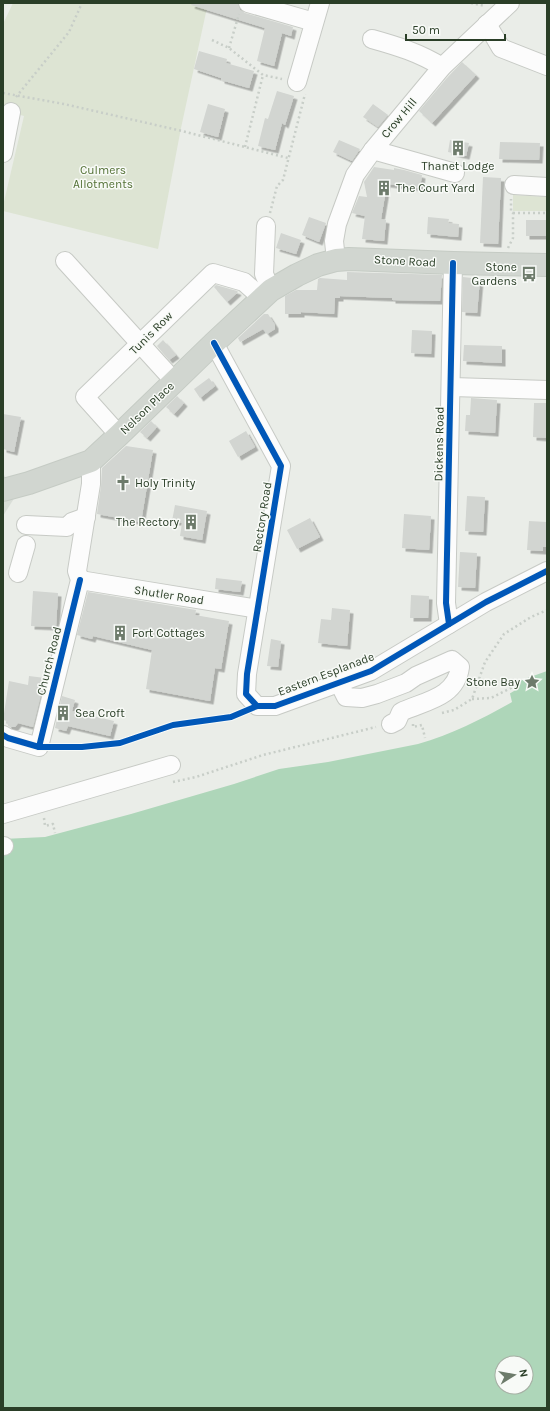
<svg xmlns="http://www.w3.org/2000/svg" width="550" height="1411" viewBox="0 0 550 1411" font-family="Karla,sans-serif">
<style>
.built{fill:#d9ded7}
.green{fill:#dde4d3}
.water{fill:#aed6b9;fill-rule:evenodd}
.pier{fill:#eaede8}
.building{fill:#d2d5d1;filter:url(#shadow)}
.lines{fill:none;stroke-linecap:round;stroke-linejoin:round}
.minor-casing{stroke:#c7cac5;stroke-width:20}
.major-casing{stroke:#c5cbc4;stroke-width:24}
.path{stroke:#c8cec8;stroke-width:2.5;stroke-dasharray:2 3;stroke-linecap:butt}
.minor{stroke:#fcfcfc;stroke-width:18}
.major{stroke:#d1d6d0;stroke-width:22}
.cycleway-casing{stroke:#f8faf7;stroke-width:8}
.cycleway{stroke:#0057b8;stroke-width:6}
.labels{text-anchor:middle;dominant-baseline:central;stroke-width:3;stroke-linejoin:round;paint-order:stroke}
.street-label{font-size:12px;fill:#2a3e27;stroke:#f8faf7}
.poi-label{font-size:12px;fill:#2a3e27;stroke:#f8faf7;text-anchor:start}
.park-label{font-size:12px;fill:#537135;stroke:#f8faf7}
</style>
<defs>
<filter id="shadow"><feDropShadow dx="3.5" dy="3.5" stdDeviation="0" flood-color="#0004"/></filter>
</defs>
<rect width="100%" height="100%" fill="#eaede8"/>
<path class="built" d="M3,473L15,497L3,516Z"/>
<g class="green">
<path d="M13,3H208L181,128L158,249L3,211V206L24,116L3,110V24Z"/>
<path d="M513,195L547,197V211H513Z"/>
</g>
<path class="water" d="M547,671V1408H3V839L45,837L131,814L234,784L279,769L328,762L418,744C452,734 482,719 512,702L508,685ZM502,1363H526V1387H502Z"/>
<path class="pier" d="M516,681L519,688L509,694L506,685Z"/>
<g class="building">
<path d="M192,3H238L240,10L245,13L293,27L291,36L282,33L274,66L257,61L265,28L191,5Z"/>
<path d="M199,51L227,59L226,63L254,71L249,88L221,80V78L194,69Z"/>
<path d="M462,62L476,75L432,123L419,111L446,79Z"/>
<path d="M277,91L294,96L285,125L282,123L275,150L258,146L265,118L268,119Z"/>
<path d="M208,104L225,109L218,137L200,132Z"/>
<path d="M373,104L388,115L378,127L363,117Z"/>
<path d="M339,140L360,149L352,161L333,152Z"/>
<path d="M450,140L469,143L466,156L448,152Z"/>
<path d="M500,142L540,143L539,160L499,159Z"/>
<path d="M374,167L394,170V168L404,170L422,175L420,188L387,184L381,219L386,220L384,241L362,239L365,216L352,213L359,196L367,197L364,182Z"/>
<path d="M483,177L501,178L498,244L480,243Z"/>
<path d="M309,217L326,223L319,242L302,235Z"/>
<path d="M428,217L449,219L448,223L459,224L458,237L427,234Z"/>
<rect x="526" y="220" width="21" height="16"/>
<path d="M281,233L301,240L296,254L276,248Z"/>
<path d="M347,272L442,275L440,301L392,300V298L340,296V298H335L334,314L301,312V314H285V296L296,290H317L318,279L320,278L347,280Z"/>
<path d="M463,277L480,279L477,313L462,312Z"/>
<path d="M216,285L237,291L238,292L227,302L214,287Z"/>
<path d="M264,314H268L275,325V329L267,334L263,329L240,342L238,338Z"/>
<path d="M412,330L432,331L431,354L411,353Z"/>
<path d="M163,340L176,355L169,360L157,346Z"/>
<path d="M464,345L502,346V363L463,361Z"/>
<path d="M209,378L215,386L200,398L194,389Z"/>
<path d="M177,396L184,403L174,414L166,407Z"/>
<path d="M471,398L497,400L495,433L465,431L466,415H470Z"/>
<path d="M534,403H547V438L533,437Z"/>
<path d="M3,414L21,417L14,452L3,449Z"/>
<path d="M151,421L157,427L147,438L140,432Z"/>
<path d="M246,431L255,447L238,457L229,441Z"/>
<path d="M126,446L153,450L141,522L97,514L101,486L102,468Z"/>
<path d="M467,496L485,497L483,532L465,531Z"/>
<path d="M175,505L207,511L202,540L180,536L182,523L172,521Z"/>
<path d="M404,514L431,516L429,550L402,548Z"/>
<path d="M310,518L320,537L297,549L287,530Z"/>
<path d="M529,521L547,522V547H543V551L527,550Z"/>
<path d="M460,552L477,553L475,588L458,587Z"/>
<path d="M216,578L242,581L240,592L215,589Z"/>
<path d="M33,591L58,593L56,627L31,626Z"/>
<path d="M88,592L196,610L195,615L229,621L221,669L215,668L210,701L146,689L152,650L93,636L92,639L77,635Z"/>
<path d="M411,595L429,596L428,618H410Z"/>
<path d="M332,608L350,610L347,646L318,643L321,619L331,620Z"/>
<path d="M271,639L281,641L278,667L267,666Z"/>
<path d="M29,676L45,678L33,727L18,723L15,727H10L8,726L7,721L3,720L9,681L28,685Z"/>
<path d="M62,696L75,700L72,711L114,721L110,736L68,726L66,731L55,728Z"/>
</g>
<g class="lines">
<defs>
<g id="minor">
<path d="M248,3L314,22"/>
<path d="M487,24L501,48L547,66"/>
<path d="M372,39C397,46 420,53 442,67"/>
<path d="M297,82L320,3"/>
<path d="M373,150L455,173"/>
<path d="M3,153L11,112"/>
<path d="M514,185L547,187"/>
<path d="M266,226L264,274L271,290"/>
<path d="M336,260L334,241L337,224L355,175L373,150L442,67L510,3"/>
<path d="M65,261L174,381"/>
<path d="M214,343L281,466L247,674L246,694L257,706H275L371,671L486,602L547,571"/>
<path d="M452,387L547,390"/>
<path d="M119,435L85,397L213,273L244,282L262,298"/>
<path d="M26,525L67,527L72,522L86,517"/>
<path d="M18,573L26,545"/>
<path d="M80,580L258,609"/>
<path d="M449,624L446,603L453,263"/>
<path d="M339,683L346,697L362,698L377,694L406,683L416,676L452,660L460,667C456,698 424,701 401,712L397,721L391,724"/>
<path d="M3,735L8,738L39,747L80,580L77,571L91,484V461"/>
<path d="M3,814L171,765"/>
<path d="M3,846H4"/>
</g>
<path id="major" d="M3,490L29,483L91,461L119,435L214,343L271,290L297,275L318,265L336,260L349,259L453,263L547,265"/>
</defs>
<use href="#minor" class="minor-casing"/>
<use href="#major" class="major-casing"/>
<g class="path">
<path d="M471,3L485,6"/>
<path d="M212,40L229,48L263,75L282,79"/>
<path d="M229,48L239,14"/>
<path d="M3,93L64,104L182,131L288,158"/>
<path d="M16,97L69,32L82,3"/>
<path d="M245,147L263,75"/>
<path d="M270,213L277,186L283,180L305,94"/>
<path d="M513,213H547"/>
<path d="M508,248L513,238V213L511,212V199"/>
<path d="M472,699L491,698L521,683"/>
<path d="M442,713L454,710L472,699L485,662L504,634L531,617L547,610"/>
<path d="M413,724V727L422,725L425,738"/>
<path d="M173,782L196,777L263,755L376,727"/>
<path d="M44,818L45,826L53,824L55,833"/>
</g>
<use href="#minor" class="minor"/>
<use href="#major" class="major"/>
<defs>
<g id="cycleway">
<path d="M214,343L281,466L247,674L246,694L257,706"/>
<path d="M449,624L446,603L453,263"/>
<path d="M3,735L8,738L39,747H82L120,743L173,725L231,717L257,706H275L371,671L486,602L547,571"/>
<path d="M39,747L80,580"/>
</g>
</defs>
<use href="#cycleway" class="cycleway-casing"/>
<use href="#cycleway" class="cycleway"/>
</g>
<defs>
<symbol id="building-bare" viewBox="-9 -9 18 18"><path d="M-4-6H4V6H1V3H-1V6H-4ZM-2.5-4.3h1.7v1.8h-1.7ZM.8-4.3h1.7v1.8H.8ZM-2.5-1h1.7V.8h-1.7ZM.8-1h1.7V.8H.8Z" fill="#6d7b6b" stroke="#f8faf7" stroke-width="2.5" paint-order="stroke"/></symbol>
<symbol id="bus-bare" viewBox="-9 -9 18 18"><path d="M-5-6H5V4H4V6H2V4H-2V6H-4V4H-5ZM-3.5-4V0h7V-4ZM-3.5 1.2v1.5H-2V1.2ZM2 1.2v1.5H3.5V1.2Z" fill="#6d7b6b" stroke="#f8faf7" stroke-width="2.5" paint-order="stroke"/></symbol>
<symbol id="church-bare" viewBox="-9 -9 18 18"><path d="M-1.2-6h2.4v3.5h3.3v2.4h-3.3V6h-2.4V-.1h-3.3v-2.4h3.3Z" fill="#6d7b6b" stroke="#f8faf7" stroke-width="2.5" paint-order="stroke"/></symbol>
<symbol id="sight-bare" viewBox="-9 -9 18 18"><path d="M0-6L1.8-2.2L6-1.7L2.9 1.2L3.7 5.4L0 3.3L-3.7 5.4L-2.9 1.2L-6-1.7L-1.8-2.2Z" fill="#6d7b6b" stroke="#f8faf7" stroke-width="2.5" paint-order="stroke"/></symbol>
</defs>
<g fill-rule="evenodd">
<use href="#building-bare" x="447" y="137" width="22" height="22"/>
<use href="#building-bare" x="373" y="177" width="22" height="22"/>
<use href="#bus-bare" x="518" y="263" width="22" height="22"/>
<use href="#church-bare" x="112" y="472" width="22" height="22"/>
<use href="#building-bare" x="180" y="511" width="22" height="22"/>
<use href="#building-bare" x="109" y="622" width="22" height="22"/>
<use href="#sight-bare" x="521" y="671" width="22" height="22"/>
<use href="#building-bare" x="52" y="702" width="22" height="22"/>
</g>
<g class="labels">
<g class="street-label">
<text transform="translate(399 118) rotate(-50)">Crow Hill</text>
<text transform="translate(405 261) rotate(3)">Stone Road</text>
<text transform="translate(151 333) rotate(-45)">Tunis Row</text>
<text transform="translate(147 408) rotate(-44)">Nelson Place</text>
<text transform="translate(439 444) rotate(-89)">Dickens Road</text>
<text transform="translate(262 517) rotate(-81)">Rectory Road</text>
<text transform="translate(169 595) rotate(9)">Shutler Road</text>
<text transform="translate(49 661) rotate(-76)">Church Road</text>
<text transform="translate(326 674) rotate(-21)">Eastern Esplanade</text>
</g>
<g class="poi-label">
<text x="458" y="166" text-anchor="middle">Thanet Lodge</text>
<text x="396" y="188">The Court Yard</text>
<text x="517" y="267" text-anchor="end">Stone<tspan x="517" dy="14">Gardens</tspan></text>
<text x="135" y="483">Holy Trinity</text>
<text x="179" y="522" text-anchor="end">The Rectory</text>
<text x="132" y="633">Fort Cottages</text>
<text x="520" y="682" text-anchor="end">Stone Bay</text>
<text x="75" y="713">Sea Croft</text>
</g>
<g class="park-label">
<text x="103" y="170">Culmers<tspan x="103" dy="14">Allotments</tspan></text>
</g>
</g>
<rect width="550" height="1411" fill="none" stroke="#2a3e27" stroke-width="8"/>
<g transform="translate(514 1375) rotate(79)"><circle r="19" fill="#f8faf7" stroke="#a6afa4"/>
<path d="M0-3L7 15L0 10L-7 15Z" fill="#6d7b6b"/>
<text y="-6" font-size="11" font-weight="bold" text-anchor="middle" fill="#2a3e27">N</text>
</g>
<path d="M406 34v6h99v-6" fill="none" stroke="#2a3e27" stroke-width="2"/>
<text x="412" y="34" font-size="12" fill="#2a3e27" stroke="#f8faf7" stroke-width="3" paint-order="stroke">50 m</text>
</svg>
